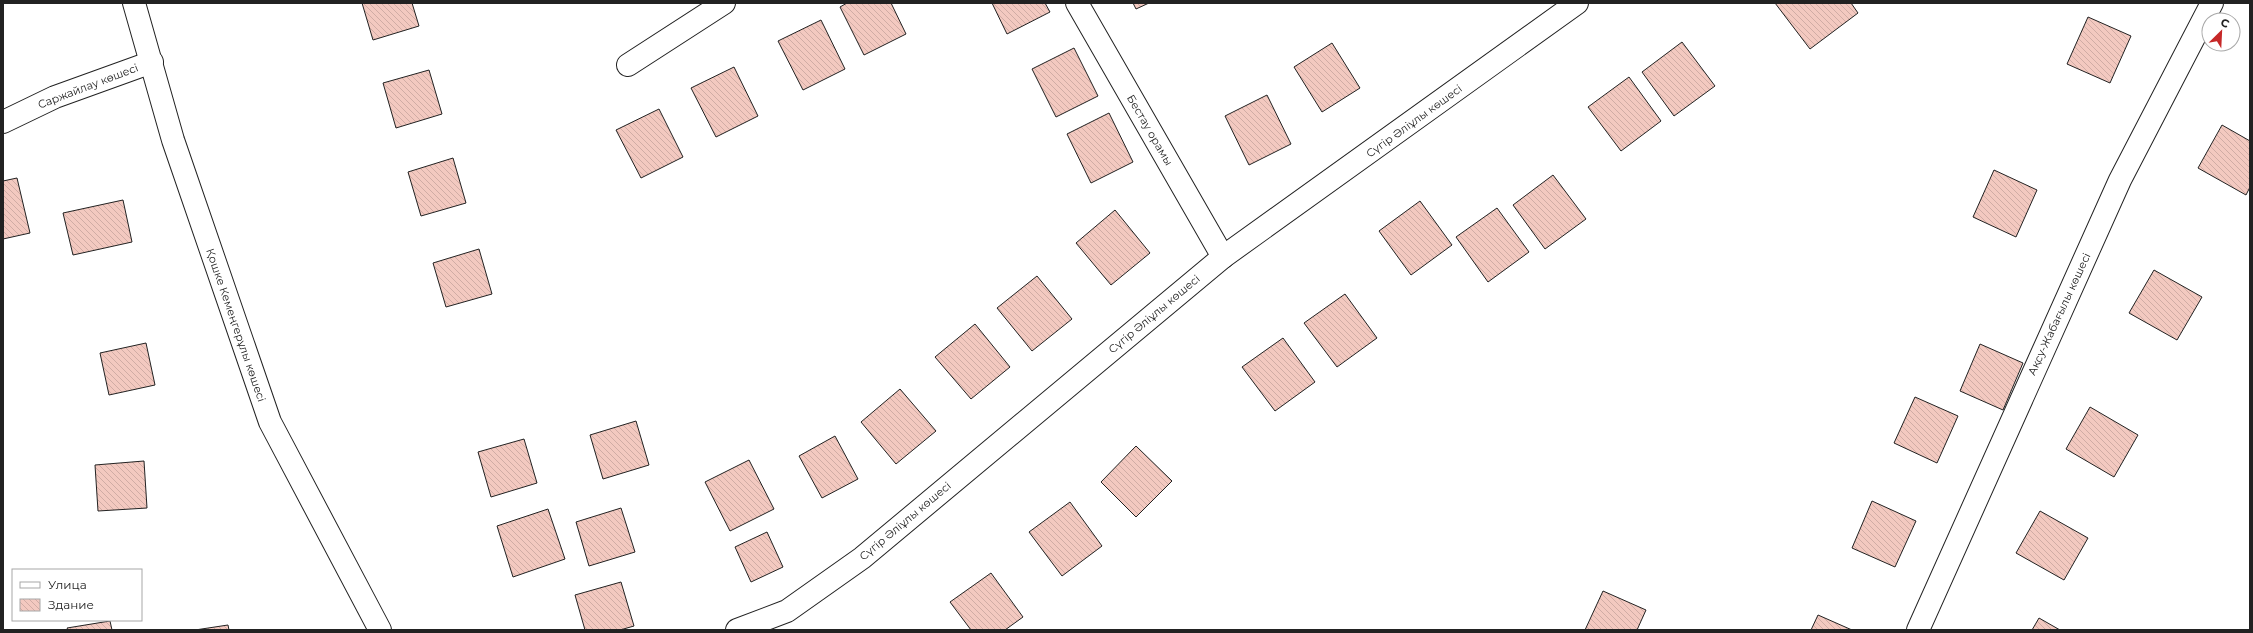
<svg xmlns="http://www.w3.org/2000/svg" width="2253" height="633" viewBox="0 0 2253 633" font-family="Montserrat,sans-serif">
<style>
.building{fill:url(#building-back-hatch);stroke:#222}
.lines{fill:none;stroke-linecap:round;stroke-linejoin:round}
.street-casing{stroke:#222;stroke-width:24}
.secondary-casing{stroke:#222;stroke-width:24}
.street{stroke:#fff;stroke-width:22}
.secondary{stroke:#fff;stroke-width:22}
.labels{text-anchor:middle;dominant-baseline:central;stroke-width:3;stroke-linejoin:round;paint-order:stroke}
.street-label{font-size:11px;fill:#222;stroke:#fff}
</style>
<defs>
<pattern id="building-back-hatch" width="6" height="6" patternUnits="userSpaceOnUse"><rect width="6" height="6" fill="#f3c9c0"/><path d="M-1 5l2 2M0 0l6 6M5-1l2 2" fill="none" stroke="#d0aca5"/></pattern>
</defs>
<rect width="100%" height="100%" fill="#fff"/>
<g class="building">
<path d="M362,3H412L419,26L373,40Z"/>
<path d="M847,3H891L906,34L864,55L840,7Z"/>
<path d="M992,3H1045L1050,12L1007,34Z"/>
<path d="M1133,3H1149L1136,9Z"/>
<path d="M1775,3H1851L1858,13L1810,49Z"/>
<path d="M2088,17L2131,36L2110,83L2067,64Z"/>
<path d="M821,20L845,69L803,90L778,41Z"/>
<path d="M1682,42L1715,86L1674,116L1642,72Z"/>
<path d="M1332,43L1360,88L1322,112L1294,67Z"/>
<path d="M1074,48L1098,96L1056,117L1032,69Z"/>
<path d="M734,67L758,116L716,137L691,88Z"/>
<path d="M429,70L442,114L396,128L383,83Z"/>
<path d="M1629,77L1661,121L1621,151L1588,107Z"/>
<path d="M1267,95L1291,144L1249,165L1225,116Z"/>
<path d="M659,109L683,157L641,178L616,130Z"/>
<path d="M1109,113L1133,162L1091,183L1067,134Z"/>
<path d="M2222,125L2250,141V187L2246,195L2198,168Z"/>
<path d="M453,158L466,203L421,216L408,172Z"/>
<path d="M1994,170L2037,190L2016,237L1973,217Z"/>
<path d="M1553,175L1586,219L1545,249L1513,205Z"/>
<path d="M17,178L30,233L3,239V181Z"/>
<path d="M123,200L132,242L73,255L63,213Z"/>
<path d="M1420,201L1452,245L1411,275L1379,231Z"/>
<path d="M1497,208L1529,252L1488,282L1456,237Z"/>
<path d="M1115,210L1150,253L1111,285L1076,243Z"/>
<path d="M479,249L492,294L446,307L433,263Z"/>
<path d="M2154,270L2202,297L2177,340L2129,313Z"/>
<path d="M1037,276L1072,319L1032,351L997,308Z"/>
<path d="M1345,294L1377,338L1337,367L1304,323Z"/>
<path d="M975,324L1010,367L971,399L935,357Z"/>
<path d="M1283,338L1315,382L1275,411L1242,367Z"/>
<path d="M146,343L155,385L109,395L100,353Z"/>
<path d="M1980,344L2023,363L2003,410L1960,391Z"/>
<path d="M900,389L936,431L896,464L861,422Z"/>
<path d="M1915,397L1958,416L1937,463L1894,443Z"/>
<path d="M2090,407L2138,435L2114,477L2066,449Z"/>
<path d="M636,421L649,465L603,479L590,435Z"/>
<path d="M835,436L858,479L822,498L799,456Z"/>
<path d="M524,439L537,483L491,497L478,452Z"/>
<path d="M1136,446L1172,481L1136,517L1101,482Z"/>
<path d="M749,460L774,509L730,531L705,482Z"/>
<path d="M144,461L147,508L98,511L95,465Z"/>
<path d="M1872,501L1916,521L1895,567L1852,548Z"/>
<path d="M1070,502L1102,546L1062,576L1029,532Z"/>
<path d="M621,508L635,552L589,566L576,522Z"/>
<path d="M548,509L565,559L513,577L497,526Z"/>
<path d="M2040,511L2088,538L2064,580L2016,553Z"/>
<path d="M767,532L783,567L751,582L735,547Z"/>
<path d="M991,573L1023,617L1005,630H971L950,602Z"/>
<path d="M621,582L634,626L620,630H585L575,595Z"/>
<path d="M1603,591L1646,610L1637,630H1585Z"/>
<path d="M1818,615L1852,630H1811Z"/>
<path d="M2039,618L2060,630H2032Z"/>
<path d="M110,621L112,630H68L67,628Z"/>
<path d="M228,625L229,630H195Z"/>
</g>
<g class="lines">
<defs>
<g id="street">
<path d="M1077,3L1223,257"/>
<path d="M628,65L724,3"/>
<path d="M3,122L55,97L152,62"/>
<path d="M737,630L787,611L862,558L1223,257L1577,3"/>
<path d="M1918,630L2120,180L2212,3"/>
</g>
<path id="secondary" d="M134,3L173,140L270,422L380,630"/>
</defs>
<use href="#street" class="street-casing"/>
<use href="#secondary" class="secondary-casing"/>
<use href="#street" class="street"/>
<use href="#secondary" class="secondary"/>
</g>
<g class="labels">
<g class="street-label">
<text transform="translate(88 86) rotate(-21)">Саржайлау көшесі</text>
<text transform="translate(1414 121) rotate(-36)">Сүгір Әліұлы көшесі</text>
<text transform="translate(1150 130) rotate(60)">Бестау орамы</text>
<text transform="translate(1154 314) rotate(-40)">Сүгір Әліұлы көшесі</text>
<text transform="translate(2059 314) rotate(-65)">Ақсу-Жабағылы көшесі</text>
<text transform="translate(236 325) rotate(71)">Қошке Кемеңгерұлы көшесі</text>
<text transform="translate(905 521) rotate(-40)">Сүгір Әліұлы көшесі</text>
</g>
</g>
<rect width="2253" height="633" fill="none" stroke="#222222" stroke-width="8"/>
<rect x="12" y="569" width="130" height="52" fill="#ffffff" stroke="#a7a7a7"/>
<rect x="20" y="582" width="20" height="6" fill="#ffffff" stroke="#a7a7a7"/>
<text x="48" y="589" font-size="12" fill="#222222">Улица</text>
<rect x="20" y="599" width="20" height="12" fill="url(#building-back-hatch)" stroke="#a7a7a7"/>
<text x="48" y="609" font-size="12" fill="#222222">Здание</text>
<g transform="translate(2221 32) rotate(24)"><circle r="19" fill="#ffffff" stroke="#a7a7a7"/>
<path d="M0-3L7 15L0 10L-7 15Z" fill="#c62828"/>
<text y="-6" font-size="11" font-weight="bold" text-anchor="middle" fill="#222222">С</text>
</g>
</svg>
